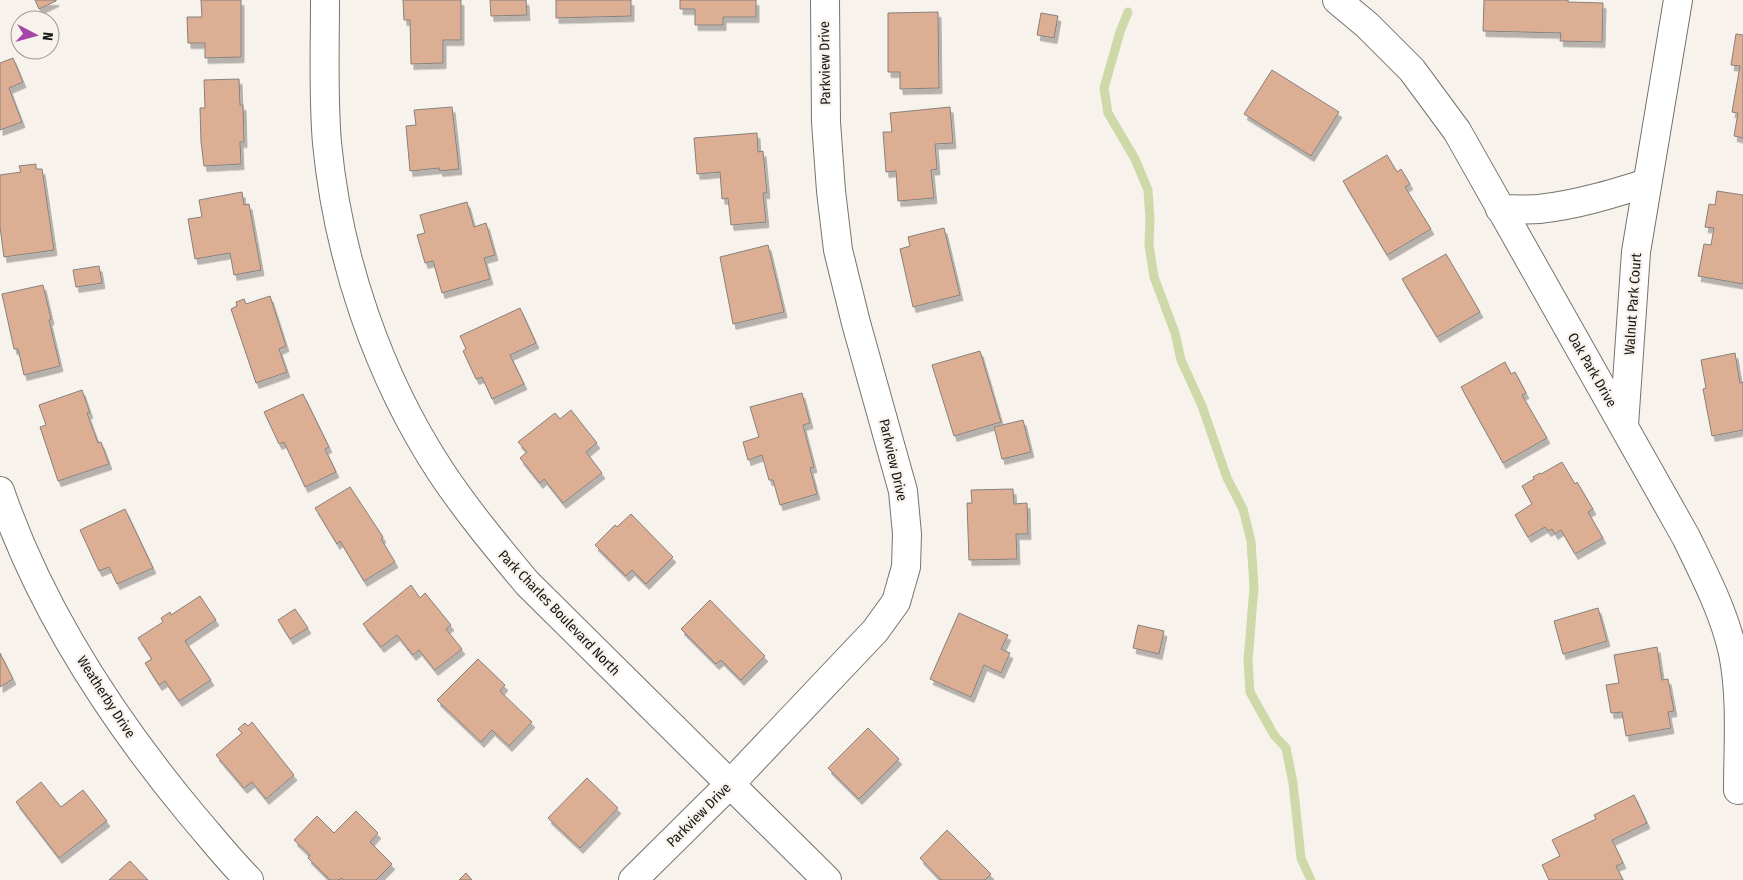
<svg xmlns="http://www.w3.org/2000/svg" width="1743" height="880" viewBox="0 0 1743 880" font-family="'Fira Sans Condensed',sans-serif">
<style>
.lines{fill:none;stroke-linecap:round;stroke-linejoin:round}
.stream{stroke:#cfd8a8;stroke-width:9}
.building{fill:#dcaf94;stroke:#87807c;filter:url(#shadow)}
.minor-casing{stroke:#77736d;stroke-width:30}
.minor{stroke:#fff;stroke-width:28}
.labels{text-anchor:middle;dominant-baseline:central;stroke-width:4.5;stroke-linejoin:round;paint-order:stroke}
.street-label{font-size:14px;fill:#161412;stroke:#f8f2ec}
</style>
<defs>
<filter id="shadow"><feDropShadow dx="3" dy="5.5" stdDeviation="0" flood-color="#0004"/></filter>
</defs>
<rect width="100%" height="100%" fill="#f8f2ec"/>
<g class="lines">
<path class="stream" d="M1128,12L1120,32L1104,88L1108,113L1135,159L1148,190L1150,220L1149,245L1154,277L1175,333L1181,360L1202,406L1227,478L1243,509L1251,541L1254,587L1248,661L1250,692L1274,735L1286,748L1293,783L1301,858L1311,880"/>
</g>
<g class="building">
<path d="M35,0H56V1L39,9Z"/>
<path d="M201,0H241V57L205,58V43H188L187,17H202Z"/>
<path d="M403,0H461V40H443V63L411,64L410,20H404Z"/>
<path d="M490,0H526L527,15L491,16Z"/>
<path d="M556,0H631V16L556,18Z"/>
<path d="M680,0H756V17H723V25H695V9H680Z"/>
<path d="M1484,0H1568V2L1603,3L1602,42L1560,41L1561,33L1483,31Z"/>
<path d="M938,12L939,88L900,89V72H888V13Z"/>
<path d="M1041,13L1058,16L1054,38L1037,35Z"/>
<path d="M1736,34L1743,35V138L1734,136L1738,113L1732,112L1740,66L1731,65Z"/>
<path d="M13,58L23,82L9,88L22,122L0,130V63Z"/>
<path d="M1272,70L1339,112L1311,156L1244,114Z"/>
<path d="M239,79L240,105H243L244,142H240L241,164L204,166L201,142L200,108H205L204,80Z"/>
<path d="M452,107L459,169L440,171L439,168L410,171L406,126L416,125L414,110Z"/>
<path d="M950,107L953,143L935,144L937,169L931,170L934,198L898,201L896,171L886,172L883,132H892L890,113Z"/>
<path d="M757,133L758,152L763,151L767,193H763L766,222L731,225L728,198L722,199L720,172L697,174L694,138Z"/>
<path d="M1387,155L1397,172L1401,169L1410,184L1405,187L1431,229L1387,255L1343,181Z"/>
<path d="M36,164V169H42L54,250L4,257L0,227V175L21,172L19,166Z"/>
<path d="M1717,191L1743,195V284L1698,276L1704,244L1711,245L1714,228L1705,227L1709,204L1715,205Z"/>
<path d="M242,192L244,205L249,204L261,270L234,275L230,253L195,259L188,219L202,217L199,200Z"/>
<path d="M467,202L474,227L486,223L495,255L484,258L490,279L442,293L433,261L425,263L417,235L425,233L420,215Z"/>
<path d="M944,228L960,295L913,307L900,249L910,246L908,237Z"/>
<path d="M768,245L784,312L733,324L720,257Z"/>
<path d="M1446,254L1480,312L1437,337L1402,279Z"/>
<path d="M99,266L102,283L76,287L73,270Z"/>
<path d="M43,285L51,319L49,320L60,366L24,375L18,349H14L2,294Z"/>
<path d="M270,296L286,346L279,349L287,372L256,383L231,309L237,306L236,302L244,299L246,304Z"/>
<path d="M520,308L536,343L510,355L524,384L492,399L482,377L476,379L463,351L466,349L460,336Z"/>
<path d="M980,351L1001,422L954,436L932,365Z"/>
<path d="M1735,353L1740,383L1743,382V430L1712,436L1703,389L1706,388L1701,360Z"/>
<path d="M1505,362L1511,374L1515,372L1526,393L1522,395L1547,438L1503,463L1461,387Z"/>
<path d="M82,390L90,413H87L98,443L101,442L109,464L58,481L40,427L46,425L39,405Z"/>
<path d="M802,393L810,423L803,425L814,467L810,468L817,494L780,505L773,480H769L762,455L748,460L743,442L759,437L750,407Z"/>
<path d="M303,394L329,447L325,449L336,472L305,487L284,442L279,444L264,412Z"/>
<path d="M571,410L597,443L586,452L602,473L563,503L544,479L540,483L520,458L527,452L518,442L555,413L560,419Z"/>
<path d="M1023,420L1031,452L1002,459L994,427Z"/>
<path d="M1562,462L1575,484L1577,482L1593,509L1588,512L1603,538L1575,554L1561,530L1555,534L1552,529L1548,531L1545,527L1528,537L1515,515L1532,504L1522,486L1534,479L1533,477L1540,473L1541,474Z"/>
<path d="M350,487L383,537L381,539L395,562L364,581L340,541L337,544L315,508Z"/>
<path d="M1013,489L1014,504L1027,503L1028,534H1016L1017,559L969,560L967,503H972L971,490Z"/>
<path d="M125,509L153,568L117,584L109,567L99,571L80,530Z"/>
<path d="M631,514L673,557L646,584L632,570L626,576L595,545L615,525L617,527Z"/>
<path d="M411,585L420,598L425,593L451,625L446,629L462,649L435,670L419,650L413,655L397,635L381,647L363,624Z"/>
<path d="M200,596L216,620L185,641L211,680L179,701L165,681L159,685L145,663L152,659L138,638L163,622L161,618L170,612L171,615Z"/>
<path d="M710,600L765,656L741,680L721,660L716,664L681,629Z"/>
<path d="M1598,608L1607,641L1563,654L1554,621Z"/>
<path d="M295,609L308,628L290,639L278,620Z"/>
<path d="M959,613L1008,635L1001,649L1010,653L1001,673L984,665L971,697L930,679Z"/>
<path d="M1138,625L1164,631L1159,654L1133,648Z"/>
<path d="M1657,647L1662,680L1668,679L1674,711L1668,712L1671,728L1626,736L1622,712L1611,713L1606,685L1619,683L1614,655Z"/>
<path d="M0,653L13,679L0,687Z"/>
<path d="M478,659L505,685L500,691L532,722L509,746L492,730L481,742L437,700Z"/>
<path d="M252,722L294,775L266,799L252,782L244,788L216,755L242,733L238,729L245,723L248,726Z"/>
<path d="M868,728L899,759L859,799L828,768Z"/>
<path d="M587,778L618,808L580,848L548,818Z"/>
<path d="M41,782L61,807L83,790L107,821L59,858L16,802Z"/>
<path d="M1634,795L1647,823L1612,840L1623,863L1616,866L1623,880H1549L1542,865L1560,856L1552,840L1596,819L1594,815Z"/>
<path d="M356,811L378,833L370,842L392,864L376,880H344L341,878L339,880H330L308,858L310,855L294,840L317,816L334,833Z"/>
<path d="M947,830L991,874L985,880H941L920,858Z"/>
<path d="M130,861L148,880H109Z"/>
<path d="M466,873L472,880H459Z"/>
</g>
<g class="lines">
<defs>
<g id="minor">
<path d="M325,0C325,48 323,96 327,143C338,258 378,376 441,472C467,511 497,547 527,583L827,880"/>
<path d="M1337,0L1367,25L1412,70L1457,131L1686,537C1704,574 1724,612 1733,653C1742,698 1738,746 1738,790"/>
<path d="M1500,209C1513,209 1526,210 1539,209C1576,205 1612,194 1647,183"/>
<path d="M1624,425L1636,252L1678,0"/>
<path d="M0,491C40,608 113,720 192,815C211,837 229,860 249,880"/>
<path d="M633,880L729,785L875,631L896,602L906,567L907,534L903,491L856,323L838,250L831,191L826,122L825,0"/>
</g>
</defs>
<use href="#minor" class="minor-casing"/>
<use href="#minor" class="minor"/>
</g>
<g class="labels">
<g class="street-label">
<text transform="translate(825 63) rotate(-91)">Parkview Drive</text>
<text transform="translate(1633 304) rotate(-86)">Walnut Park Court</text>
<text transform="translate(1592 370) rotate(60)">Oak Park Drive</text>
<text transform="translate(893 460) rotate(77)">Parkview Drive</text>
<text transform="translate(559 613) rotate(46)">Park Charles Boulevard North</text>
<text transform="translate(106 697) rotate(57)">Weatherby Drive</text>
<text transform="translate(699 815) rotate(-45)">Parkview Drive</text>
</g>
</g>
<g transform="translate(35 35) rotate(96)"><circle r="24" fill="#f8f2ec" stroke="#9e9995"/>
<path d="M0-4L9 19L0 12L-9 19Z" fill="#a644aa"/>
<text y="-8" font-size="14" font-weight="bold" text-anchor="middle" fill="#161412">N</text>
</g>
</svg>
